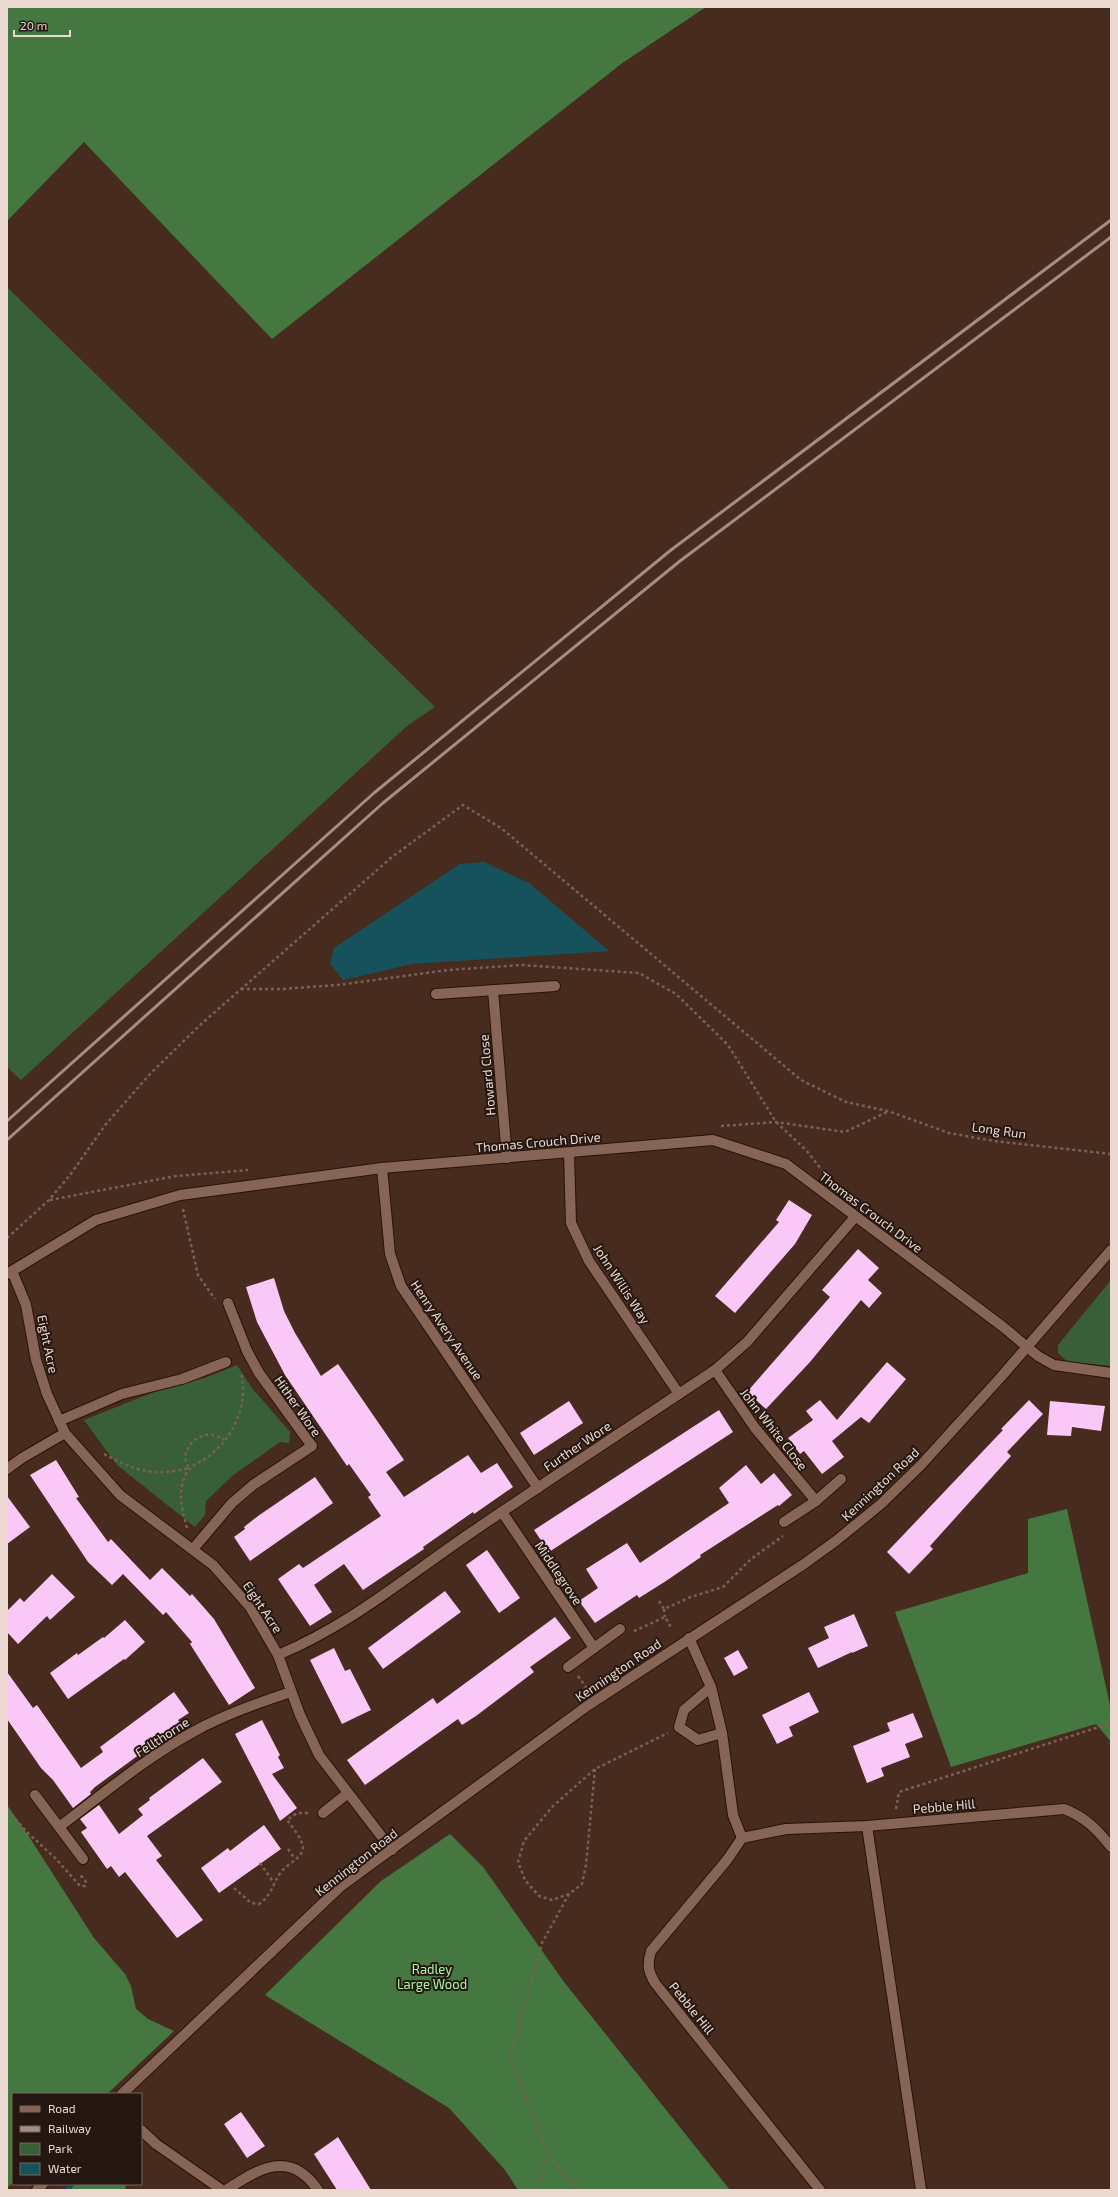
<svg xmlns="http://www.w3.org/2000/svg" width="1118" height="2197" viewBox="0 0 1118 2197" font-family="'Exo 2',sans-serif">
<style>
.green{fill:#395f36}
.forest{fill:#447840}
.water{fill:#16525c}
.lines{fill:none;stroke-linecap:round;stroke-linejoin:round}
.stream{stroke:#16525c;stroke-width:5.5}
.building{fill:#f9c8f6}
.minor-casing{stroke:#2c1206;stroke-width:12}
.path{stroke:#796055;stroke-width:2.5;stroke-dasharray:3 3;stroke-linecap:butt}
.minor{stroke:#866556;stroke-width:10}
.rail{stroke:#a48d83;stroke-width:3}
.labels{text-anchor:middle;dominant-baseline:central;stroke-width:4;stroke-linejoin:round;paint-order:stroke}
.street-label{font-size:13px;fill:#ebd8d0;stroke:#241711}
.park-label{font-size:13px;fill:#aaf6a4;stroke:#241711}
</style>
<rect width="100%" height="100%" fill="#472b1e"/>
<g class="green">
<path d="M7,287L435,707L407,726L21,1080L7,1067Z"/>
<path d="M1111,1280V1366L1068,1362L1058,1353V1345Z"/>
<path d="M237,1365L252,1388L290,1432L289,1443L280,1442L232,1476L206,1501L205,1515L195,1527L117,1465L84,1420L159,1390L205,1378Z"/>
</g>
<g class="forest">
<path d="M7,7H706L621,64L272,339L84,142L7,221Z"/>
<path d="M1067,1509L1111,1710V1742L1096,1724L951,1767L895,1612L1028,1573V1519Z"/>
<path d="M7,1805L28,1835L94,1938L125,1974L131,1986L136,2009L148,2019L174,2031L107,2094H13V2182L7,2188Z"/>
<path d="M450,1834L483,1867L564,1982L730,2190H518L505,2170L449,2108L265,1995L381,1881Z"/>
<path d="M75,2184H126L125,2190H70Z"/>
</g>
<path class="water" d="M484,862L529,883L609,951L412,964L343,980L330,963L334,948L460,864Z"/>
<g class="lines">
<path class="stream" d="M69,2190V2188"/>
</g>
<g class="building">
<path d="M789,1200L812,1215L795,1244L735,1313L715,1296L779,1222L776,1220Z"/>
<path d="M858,1249L879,1268L868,1280L882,1293L869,1308L861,1300L810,1362L766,1409L747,1392L830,1297L822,1290Z"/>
<path d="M274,1278L284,1311L295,1333L321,1376L338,1364L404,1460L386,1472L404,1497L468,1455L481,1473L497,1463L513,1487L474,1514L473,1512L423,1547L424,1549L363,1590L344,1564L314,1585L332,1612L310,1626L278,1579L299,1564L303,1568L381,1516L368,1497L371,1495L349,1464L347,1466L285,1375L257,1322L246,1287Z"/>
<path d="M887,1362L906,1379L869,1423L861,1417L832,1441L844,1457L822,1474L804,1451L800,1454L788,1438L813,1420L806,1411L820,1400L837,1420Z"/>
<path d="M1029,1400L1043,1414L1007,1452L1011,1456L930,1546L933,1549L909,1574L887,1552L1003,1430L1001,1429Z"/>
<path d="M569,1401L583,1423L534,1455L520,1433Z"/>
<path d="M1050,1401L1105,1406L1101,1431L1072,1427L1071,1436L1047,1435Z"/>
<path d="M719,1410L733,1432L549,1552L534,1530Z"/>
<path d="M56,1460L79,1497L76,1498L108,1542L111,1539L150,1580L162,1568L190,1596L192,1594L214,1619L255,1688L229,1705L190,1644L192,1642L166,1612L163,1615L123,1574L112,1585L88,1562L30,1475Z"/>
<path d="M746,1465L761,1484L774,1473L792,1495L779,1506L778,1505L700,1555L701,1557L666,1581L639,1598L637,1595L595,1623L579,1601L598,1588L586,1569L627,1543L640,1563L729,1503L719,1488Z"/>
<path d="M315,1477L333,1503L250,1561L234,1537L245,1529L244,1527L258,1516Z"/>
<path d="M7,1496L30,1527L7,1544Z"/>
<path d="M487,1550L520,1598L499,1613L466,1565Z"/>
<path d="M52,1574L75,1597L50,1620L47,1616L18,1644L7,1632V1611L20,1598L24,1602Z"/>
<path d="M445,1591L461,1612L383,1669L368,1648Z"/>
<path d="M854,1614L868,1646L852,1653V1652L818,1668L808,1648L829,1638L824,1627Z"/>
<path d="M555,1617L571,1638L530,1667L534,1672L476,1716L462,1725L458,1719L365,1785L347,1760L433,1698L437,1704Z"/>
<path d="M125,1620L145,1642L125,1660L124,1659L68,1699L50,1673L77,1653L78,1655L103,1637L104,1638Z"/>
<path d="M334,1648L345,1671L350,1669L371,1710L342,1724L310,1660Z"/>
<path d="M738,1650L748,1668L734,1676L724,1658Z"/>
<path d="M7,1672L33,1708L37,1705L81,1768L103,1752L100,1747L174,1692L189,1713L178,1720L181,1724L95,1787L90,1792L91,1794L73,1808L53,1780L41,1768L7,1719Z"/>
<path d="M809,1692L819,1712L789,1727L793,1736L777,1744L762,1715Z"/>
<path d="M913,1713L923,1737L905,1744L910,1757L881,1768L884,1776L867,1783L853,1746L890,1731L887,1723Z"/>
<path d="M262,1720L280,1755L278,1757L284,1768L272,1774L297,1808L280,1821L235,1734Z"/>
<path d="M203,1758L222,1782L147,1836L162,1856L156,1860L203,1920L177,1938L125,1872L119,1877L111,1866L107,1869L81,1832L87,1828L80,1819L99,1805L119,1834L143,1815L138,1809L150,1800L149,1798Z"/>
<path d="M264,1825L281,1849L219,1893L201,1868L228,1848L230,1851Z"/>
<path d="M241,2112L265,2146L247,2158L224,2124Z"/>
<path d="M338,2137L371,2190H337L314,2154Z"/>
</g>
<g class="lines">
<defs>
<g id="minor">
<path d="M493,990L507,1158"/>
<path d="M436,994L555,986"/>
<path d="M569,1153L571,1223L589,1261L679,1394"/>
<path d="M382,1168L390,1254L401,1286L538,1488"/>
<path d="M12,1271L26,1305L36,1360L47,1394L65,1433L120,1495L213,1565L250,1607L278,1655L300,1715L319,1755L392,1850"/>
<path d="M7,1274L96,1220L180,1195L382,1168L713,1140L786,1164L1002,1326L1038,1356L1054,1365L1111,1373"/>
<path d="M715,1370L755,1428L816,1501"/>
<path d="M59,1421L122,1394L182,1379L226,1362"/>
<path d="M7,1469L22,1458L65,1433"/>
<path d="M502,1512L594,1648"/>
<path d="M784,1522L816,1501L841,1479"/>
<path d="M193,1549L232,1503L253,1485L312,1446L259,1373L247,1351L228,1303"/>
<path d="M689,1638L711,1687L722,1733L733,1815L742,1838"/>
<path d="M278,1655C352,1624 407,1576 472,1532C553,1477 634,1424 715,1370L747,1342L855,1217"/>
<path d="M568,1667L620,1629"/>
<path d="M711,1687L684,1710L679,1727L698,1740L722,1733"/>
<path d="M35,1795L83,1859"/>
<path d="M323,1813L348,1793"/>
<path d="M867,1826L921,2190"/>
<path d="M59,1827C102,1795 145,1758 193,1732C223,1715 257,1703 291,1692"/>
<path d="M122,2094L340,1887L587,1706L804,1564L837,1540L881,1504L921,1465L1000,1378L1111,1250"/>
<path d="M141,2130L156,2144L222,2190"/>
<path d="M37,2190L43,2184"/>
<path d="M226,2190C260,2168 290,2149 318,2190"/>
<path d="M820,2190L655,1983C648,1971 647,1965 651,1951L727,1860L742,1838L786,1829L867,1826L1064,1809C1085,1817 1097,1829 1111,1847"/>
</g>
</defs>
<use href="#minor" class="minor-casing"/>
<g class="path">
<path d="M241,989H282L338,985L448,970L521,965L639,973L676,994L728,1045L776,1122L806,1150L825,1174"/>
<path d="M721,1126L776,1122L845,1132L887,1112"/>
<path d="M50,1200L176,1176L248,1170"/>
<path d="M183,1209L198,1275L215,1299"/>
<path d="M7,1238L49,1200L70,1175L106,1124L151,1073L200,1025L392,857L463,805L501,828L801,1080L846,1102L888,1111L949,1133L994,1141L1111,1154"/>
<path d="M104,1454C136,1471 153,1477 189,1468C176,1451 202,1423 224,1440"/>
<path d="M187,1528C182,1509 177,1492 186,1474C190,1465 200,1463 208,1457C233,1438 249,1405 241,1373"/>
<path d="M659,1601L664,1609L691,1597L723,1587L751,1559L783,1536"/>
<path d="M664,1609L665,1617"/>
<path d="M634,1631L665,1617L671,1627"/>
<path d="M578,1676L588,1690"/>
<path d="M595,1769L586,1865L582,1884L569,1894L552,1900L539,1896L525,1880L518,1862L524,1841L552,1807L595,1769L668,1733"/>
<path d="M896,1809L899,1792L1102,1726L1111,1725"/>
<path d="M7,1810L28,1833L56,1859L80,1886H85L86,1882L79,1873"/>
<path d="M288,1849L295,1859"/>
<path d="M260,1863L274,1883"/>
<path d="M234,1888L251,1903L259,1904C273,1894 272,1884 281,1872C287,1864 304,1857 303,1847C301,1837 293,1828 287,1820L297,1813H310"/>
<path d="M569,1894L542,1943L510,2057L549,2157L580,2190"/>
<path d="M535,2190L549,2157"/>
</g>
<use href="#minor" class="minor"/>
<g class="rail">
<path d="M7,1121L374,793L671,550L1111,220"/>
<path d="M7,1140L383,803L680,561L1111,237"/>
</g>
</g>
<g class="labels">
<g class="street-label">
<text transform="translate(487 1075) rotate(-95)">Howard Close</text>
<text transform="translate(999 1130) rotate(8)">Long Run</text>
<text transform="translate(538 1142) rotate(-5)">Thomas Crouch Drive</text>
<text transform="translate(871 1212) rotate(37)">Thomas Crouch Drive</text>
<text transform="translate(622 1284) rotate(57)">John Willis Way</text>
<text transform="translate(447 1330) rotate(56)">Henry Avery Avenue</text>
<text transform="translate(48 1344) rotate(78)">Eight Acre</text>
<text transform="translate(298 1406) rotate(55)">Hither Wore</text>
<text transform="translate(774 1429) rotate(52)">John White Close</text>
<text transform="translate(577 1446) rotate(-34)">Further Wore</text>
<text transform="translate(880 1484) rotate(-43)">Kennington Road</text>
<text transform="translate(559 1573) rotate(56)">Middlegrove</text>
<text transform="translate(263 1607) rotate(56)">Eight Acre</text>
<text transform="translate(618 1670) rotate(-34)">Kennington Road</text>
<text transform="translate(162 1737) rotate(-33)">Fellthorne</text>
<text transform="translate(944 1806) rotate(-5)">Pebble Hill</text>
<text transform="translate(356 1862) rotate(-38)">Kennington Road</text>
<text transform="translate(692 2008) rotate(51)">Pebble Hill</text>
</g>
<g class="park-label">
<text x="432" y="1969">Radley<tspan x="432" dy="15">Large Wood</tspan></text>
</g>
</g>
<rect width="1118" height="2197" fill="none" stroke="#ebd8d0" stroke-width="16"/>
<rect x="12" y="2093" width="130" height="92" fill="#241711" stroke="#74645d"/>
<rect x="20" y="2106" width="20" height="6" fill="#866556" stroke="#74645d"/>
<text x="48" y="2113" font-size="12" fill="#ebd8d0">Road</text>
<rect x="20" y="2126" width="20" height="6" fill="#a48d83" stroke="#74645d"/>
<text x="48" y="2133" font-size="12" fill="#ebd8d0">Railway</text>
<rect x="20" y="2143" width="20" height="12" fill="#395f36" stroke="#74645d"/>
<text x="48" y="2153" font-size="12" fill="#ebd8d0">Park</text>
<rect x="20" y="2163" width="20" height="12" fill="#16525c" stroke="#74645d"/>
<text x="48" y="2173" font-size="12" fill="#ebd8d0">Water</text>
<path d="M14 30v6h56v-6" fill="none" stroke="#ebd8d0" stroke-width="2"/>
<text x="20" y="30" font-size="12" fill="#ebd8d0" stroke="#241711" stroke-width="3" paint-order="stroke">20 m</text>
</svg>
